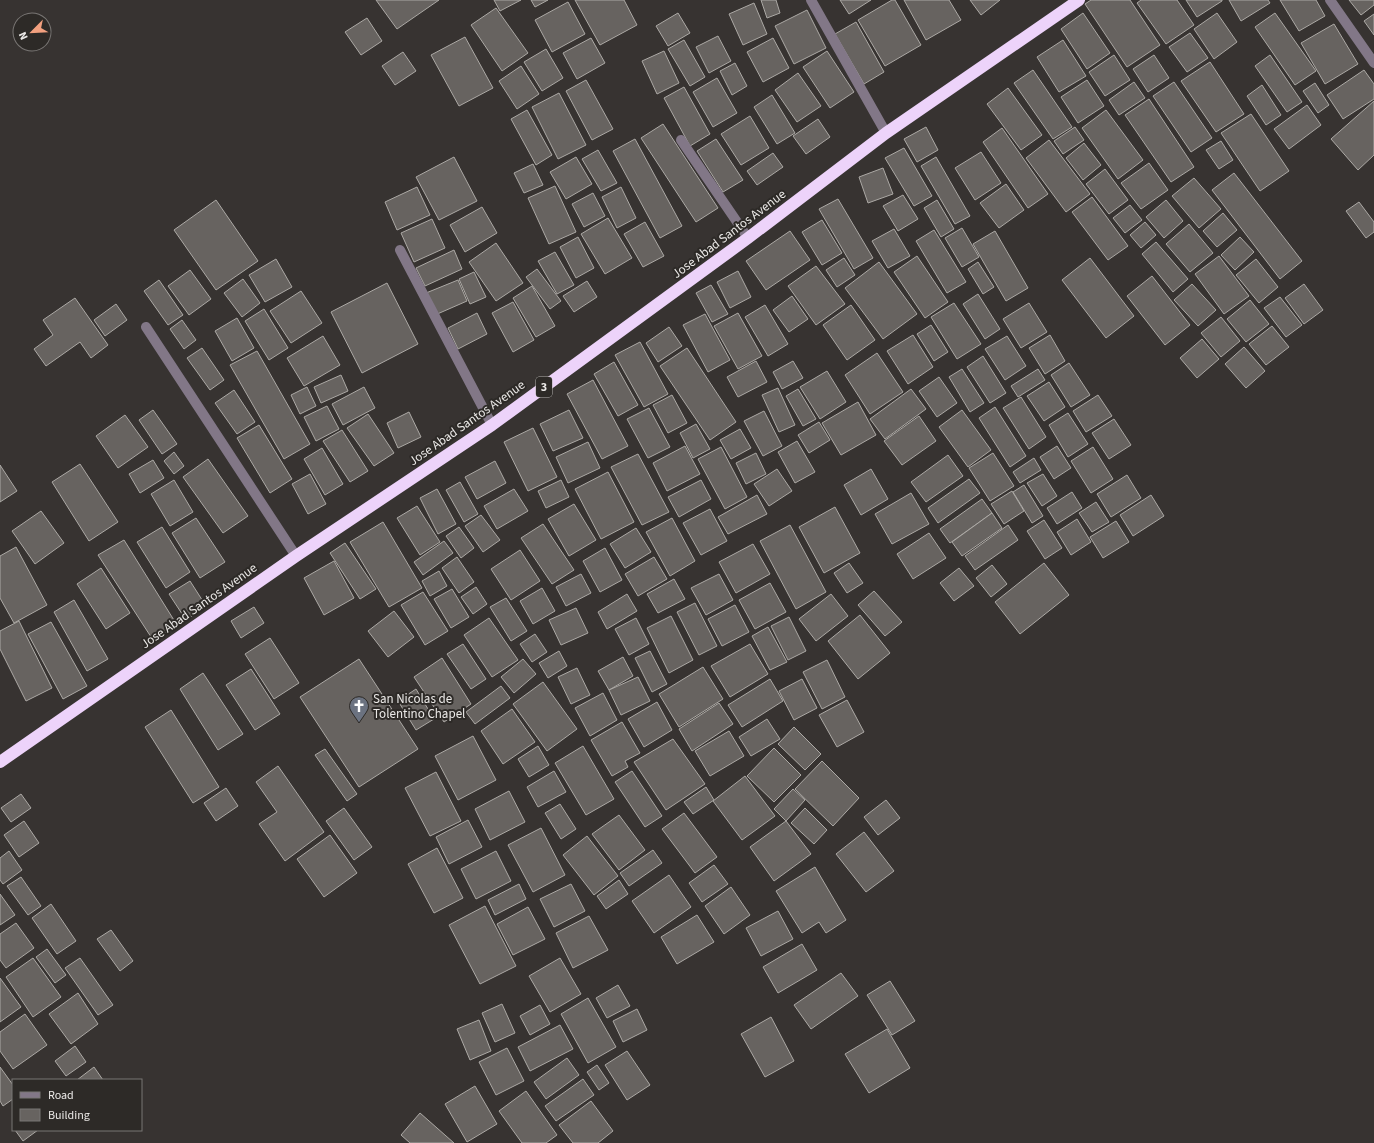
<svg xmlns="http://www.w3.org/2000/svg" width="1374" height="1143" viewBox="0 0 1374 1143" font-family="'Source Sans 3',sans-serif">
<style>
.building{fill:#676360;stroke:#aca9a5}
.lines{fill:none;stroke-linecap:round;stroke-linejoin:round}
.minor{stroke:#827787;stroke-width:10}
.highway{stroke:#edd3fa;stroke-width:12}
.labels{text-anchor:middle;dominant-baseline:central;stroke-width:4;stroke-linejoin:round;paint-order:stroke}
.shield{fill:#2d2a27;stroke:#b2b0ad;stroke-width:1}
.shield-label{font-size:12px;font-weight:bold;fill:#ebe9e7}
.street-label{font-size:13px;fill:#ebe9e7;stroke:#2d2a27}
.poi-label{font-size:13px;fill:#ebe9e7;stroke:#2d2a27;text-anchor:start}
</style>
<rect width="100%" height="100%" fill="#373331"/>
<g class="building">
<path d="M376,0H439L397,29Z"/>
<path d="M494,0H521L500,11Z"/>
<path d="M531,0H548L535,7Z"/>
<path d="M575,0H624L637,25L600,45Z"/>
<path d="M761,0H776L780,13L767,18Z"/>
<path d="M840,0H871L849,14Z"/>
<path d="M892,0H895L921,45L885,66L858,20Z"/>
<path d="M904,0H949L961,20L926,40Z"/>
<path d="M970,0H1000L981,15Z"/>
<path d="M1091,0H1130L1160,45L1127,67L1085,4Z"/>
<path d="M1141,0H1177L1194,25L1166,44L1137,3Z"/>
<path d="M1186,0H1222V1L1197,17Z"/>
<path d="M1229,0H1268L1270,3L1241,21Z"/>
<path d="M1280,0H1316L1325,16L1299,31Z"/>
<path d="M1349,0H1374V5L1361,15Z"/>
<path d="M568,2L585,34L552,52L535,20Z"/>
<path d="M754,3L767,34L743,45L729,14Z"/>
<path d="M496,8L528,53L502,71L471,25Z"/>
<path d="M807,10L826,48L794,64L775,26Z"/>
<path d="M678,13L690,33L668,46L656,26Z"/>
<path d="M1083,13L1110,53L1087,69L1061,29Z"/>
<path d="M1217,13L1237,42L1214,59L1194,29Z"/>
<path d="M1275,13L1316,71L1295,85L1255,27Z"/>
<path d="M1374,14V35L1364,21Z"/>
<path d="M367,18L382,41L361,55L345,32Z"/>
<path d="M856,22L884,72L864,84L835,34Z"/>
<path d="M1334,24L1358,64L1325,84L1301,43Z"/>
<path d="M1190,33L1208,58L1187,72L1169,47Z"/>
<path d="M718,36L731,61L709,73L696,47Z"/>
<path d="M465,37L493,88L459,106L431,55Z"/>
<path d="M591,38L605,63L577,79L563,53Z"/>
<path d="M773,38L789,68L763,82L747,52Z"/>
<path d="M684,40L705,77L690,86L668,49Z"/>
<path d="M1063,40L1086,76L1059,92L1037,57Z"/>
<path d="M546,49L563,78L542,91L524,62Z"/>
<path d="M664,51L679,83L657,94L642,61Z"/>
<path d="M827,51L854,92L830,108L803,67Z"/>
<path d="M403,52L416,71L395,85L382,66Z"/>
<path d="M1114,55L1130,80L1105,96L1089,72Z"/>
<path d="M1154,55L1169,78L1148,92L1133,69Z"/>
<path d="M1270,55L1302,102L1287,112L1255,66Z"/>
<path d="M1210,62L1244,114L1216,132L1181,81Z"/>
<path d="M735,63L747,86L732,95L720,71Z"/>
<path d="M521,66L539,94L517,109L499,81Z"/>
<path d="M1033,70L1072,127L1053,139L1014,83Z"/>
<path d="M1364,70L1374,84V99L1343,119L1327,95Z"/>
<path d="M798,73L821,106L797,122L775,90Z"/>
<path d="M717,78L737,113L713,127L693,92Z"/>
<path d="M586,80L613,129L592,140L566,91Z"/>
<path d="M1087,80L1104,106L1078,123L1061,97Z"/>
<path d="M1134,82L1145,98L1119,115L1109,100Z"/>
<path d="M1174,82L1212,138L1191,152L1153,96Z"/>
<path d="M1315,83L1329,105L1318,113L1303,91Z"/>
<path d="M1262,85L1281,115L1266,125L1247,96Z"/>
<path d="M684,87L710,134L690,146L664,98Z"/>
<path d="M1008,88L1042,135L1021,150L987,104Z"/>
<path d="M559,93L586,145L558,159L532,107Z"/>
<path d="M772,95L795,133L777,144L754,107Z"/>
<path d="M1149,99L1194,167L1171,182L1125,115Z"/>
<path d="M1374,101V155L1358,170L1331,139Z"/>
<path d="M1307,105L1321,125L1289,149L1274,129Z"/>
<path d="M527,110L552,155L536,165L511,119Z"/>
<path d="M1106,110L1143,160L1118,179L1082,128Z"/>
<path d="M1251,114L1289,171L1260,191L1221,133Z"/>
<path d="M750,116L769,148L741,165L721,134Z"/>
<path d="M818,119L830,137L806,154L793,136Z"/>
<path d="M663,124L718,208L696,222L641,138Z"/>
<path d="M926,127L938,150L917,162L904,139Z"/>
<path d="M1075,127L1084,140L1063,154L1054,141Z"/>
<path d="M1002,128L1048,194L1028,208L983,142Z"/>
<path d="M635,139L682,226L660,238L613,151Z"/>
<path d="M716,139L743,180L723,192L697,151Z"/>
<path d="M1049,140L1090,194L1066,212L1026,158Z"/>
<path d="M1221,141L1233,160L1219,169L1206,150Z"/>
<path d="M1084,143L1101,165L1083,180L1066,158Z"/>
<path d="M904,148L932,196L914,206L885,158Z"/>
<path d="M598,150L617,183L601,191L582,159Z"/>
<path d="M981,152L1001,183L975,200L955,168Z"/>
<path d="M773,153L783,167L757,185L747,171Z"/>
<path d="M454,157L477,201L439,220L416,177Z"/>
<path d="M576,157L592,184L566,199L550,172Z"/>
<path d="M936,157L970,216L955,224L921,166Z"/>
<path d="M1149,163L1168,190L1141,209L1121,183Z"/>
<path d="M533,164L543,185L524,193L514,173Z"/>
<path d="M883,168L893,194L868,203L859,177Z"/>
<path d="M1105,169L1128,200L1109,214L1086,184Z"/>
<path d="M1234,173L1302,261L1280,279L1212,190Z"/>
<path d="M1194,178L1221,209L1199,228L1172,196Z"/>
<path d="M1006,184L1024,210L999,228L980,203Z"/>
<path d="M555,186L576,232L549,244L528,198Z"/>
<path d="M417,187L430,215L397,230L385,202Z"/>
<path d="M621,187L636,218L617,228L602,197Z"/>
<path d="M593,193L605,216L584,227L572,204Z"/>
<path d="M903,195L918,219L898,231L883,206Z"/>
<path d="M1092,197L1128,246L1108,260L1072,212Z"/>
<path d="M838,199L873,258L854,269L819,209Z"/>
<path d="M216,200L258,261L216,290L174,230Z"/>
<path d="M937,200L954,229L941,237L924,208Z"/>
<path d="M1166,200L1183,221L1164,238L1146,217Z"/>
<path d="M1359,202L1374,222V232L1366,238L1346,211Z"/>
<path d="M1130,205L1142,220L1125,233L1113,218Z"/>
<path d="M482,207L497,233L465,252L450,225Z"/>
<path d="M1223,213L1237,230L1217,247L1203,231Z"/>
<path d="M608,218L632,258L605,274L581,234Z"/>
<path d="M432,219L445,248L414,262L401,233Z"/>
<path d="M822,220L842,253L822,265L802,232Z"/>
<path d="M645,222L664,256L643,267L624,234Z"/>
<path d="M1145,222L1156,235L1141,248L1130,235Z"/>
<path d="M1189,224L1213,253L1190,272L1166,244Z"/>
<path d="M962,228L979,257L962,267L945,238Z"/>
<path d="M894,229L910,256L888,268L872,241Z"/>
<path d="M934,230L966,282L947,293L916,241Z"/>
<path d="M790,231L810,260L766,290L746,261Z"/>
<path d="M995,231L1028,288L1006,301L973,244Z"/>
<path d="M578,237L594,268L576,278L560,247Z"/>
<path d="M1240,237L1254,252L1235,270L1221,255Z"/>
<path d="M1156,242L1188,279L1173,292L1142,254Z"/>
<path d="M496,243L523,283L496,301L469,262Z"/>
<path d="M454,250L462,269L425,286L416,268Z"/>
<path d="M555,252L574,285L557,294L538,261Z"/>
<path d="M917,256L948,302L925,318L894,272Z"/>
<path d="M1219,256L1249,296L1224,314L1195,274Z"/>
<path d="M844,258L855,275L837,287L826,270Z"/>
<path d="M1090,258L1134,316L1106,338L1062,280Z"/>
<path d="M276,259L292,287L265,302L249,275Z"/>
<path d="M1256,259L1278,287L1259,303L1236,275Z"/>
<path d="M879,262L917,314L883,339L845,288Z"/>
<path d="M978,262L994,287L983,294L968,269Z"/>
<path d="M816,266L845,304L816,325L788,286Z"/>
<path d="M537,269L561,301L550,309L526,277Z"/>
<path d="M190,270L211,299L189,315L168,286Z"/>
<path d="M738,271L751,297L730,308L717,282Z"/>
<path d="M474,272L486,297L470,304L459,279Z"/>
<path d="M1152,276L1190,325L1165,345L1127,296Z"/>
<path d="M243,279L260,303L242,317L224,293Z"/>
<path d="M159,280L183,315L168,325L144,291Z"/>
<path d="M458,280L467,301L435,315L426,293Z"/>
<path d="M587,281L597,297L574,312L563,296Z"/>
<path d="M387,283L418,344L362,373L331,312Z"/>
<path d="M1192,284L1216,310L1198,326L1174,300Z"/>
<path d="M1304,284L1323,310L1304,324L1285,298Z"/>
<path d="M711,285L728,314L712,322L696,293Z"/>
<path d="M532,286L555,326L536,337L513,298Z"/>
<path d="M301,291L322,323L291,343L270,311Z"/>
<path d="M978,294L1000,329L985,339L963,304Z"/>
<path d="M792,296L808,319L789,332L773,310Z"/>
<path d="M1280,297L1302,325L1286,337L1264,308Z"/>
<path d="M75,298L108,345L91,358L80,342L46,366L34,349L53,335L43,320Z"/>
<path d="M1250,300L1269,324L1246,342L1227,319Z"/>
<path d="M513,302L534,340L513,352L492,313Z"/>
<path d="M954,303L981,344L957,359L931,317Z"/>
<path d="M1029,303L1047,332L1021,348L1003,319Z"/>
<path d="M116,304L127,320L105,336L94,320Z"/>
<path d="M765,305L788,344L768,356L745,317Z"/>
<path d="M851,305L875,340L847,360L823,325Z"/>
<path d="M264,309L288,348L269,360L245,321Z"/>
<path d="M477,313L487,334L458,349L448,328Z"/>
<path d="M738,313L762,356L738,369L714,326Z"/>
<path d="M705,314L730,360L708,372L683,325Z"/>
<path d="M1221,317L1240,341L1221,357L1201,333Z"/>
<path d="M237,318L254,348L232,361L215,331Z"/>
<path d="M182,320L196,340L184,349L170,329Z"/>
<path d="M931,325L948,352L934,361L917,334Z"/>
<path d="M1272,326L1289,347L1266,365L1249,344Z"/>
<path d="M669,327L682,346L658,362L646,343Z"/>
<path d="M913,335L933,367L908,384L887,351Z"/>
<path d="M1050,335L1065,361L1045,374L1029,348Z"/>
<path d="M323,336L340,365L304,386L287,358Z"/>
<path d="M1007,336L1026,366L1005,380L985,349Z"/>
<path d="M1202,339L1219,359L1197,378L1180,358Z"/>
<path d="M640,342L668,394L644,407L615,355Z"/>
<path d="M1244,347L1265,371L1246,388L1225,364Z"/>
<path d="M202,348L224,380L210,390L187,358Z"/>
<path d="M687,348L736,422L710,440L660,366Z"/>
<path d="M257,351L310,444L284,459L230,365Z"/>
<path d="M877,353L903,392L870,414L845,375Z"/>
<path d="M983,356L1006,393L990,403L967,367Z"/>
<path d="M756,361L767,382L738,397L727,377Z"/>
<path d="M793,361L803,378L782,389L773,372Z"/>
<path d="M614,362L638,405L618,416L594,374Z"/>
<path d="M1069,363L1090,395L1071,407L1051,375Z"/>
<path d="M962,369L984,403L970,412L949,377Z"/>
<path d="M1038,369L1045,380L1018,397L1011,386Z"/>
<path d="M827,371L846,402L820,419L800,387Z"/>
<path d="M341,375L348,391L321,403L314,387Z"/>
<path d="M939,377L957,403L937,417L919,391Z"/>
<path d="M593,380L628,446L602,459L567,394Z"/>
<path d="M1049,382L1065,407L1044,421L1027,396Z"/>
<path d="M307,387L316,406L300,414L291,395Z"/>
<path d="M364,387L375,408L343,425L332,404Z"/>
<path d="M778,388L795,425L779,432L762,395Z"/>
<path d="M798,389L816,419L803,426L786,396Z"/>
<path d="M911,389L926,409L885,439L870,419Z"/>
<path d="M234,390L255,422L237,434L215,403Z"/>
<path d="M672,395L687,423L668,433L653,405Z"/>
<path d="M1098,395L1112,416L1086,432L1073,411Z"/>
<path d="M1021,397L1046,437L1029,449L1003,408Z"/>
<path d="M858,402L876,435L841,455L822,423Z"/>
<path d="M327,406L339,429L316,441L304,417Z"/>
<path d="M995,407L1026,456L1010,467L979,418Z"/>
<path d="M649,408L670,447L648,458L627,419Z"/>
<path d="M153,410L177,444L162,454L139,420Z"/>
<path d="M569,410L583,438L553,451L540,424Z"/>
<path d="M962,410L991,450L968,467L939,427Z"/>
<path d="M764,411L782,446L763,456L744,421Z"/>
<path d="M409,412L421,437L398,448L387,423Z"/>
<path d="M1068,413L1088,444L1068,457L1049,425Z"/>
<path d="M368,414L394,453L374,466L347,428Z"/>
<path d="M125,415L148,447L118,468L96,436Z"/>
<path d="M919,416L936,441L902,465L884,441Z"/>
<path d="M1114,419L1131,445L1109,459L1092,433Z"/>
<path d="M819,422L830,440L809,453L798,435Z"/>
<path d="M696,424L710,449L693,458L680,433Z"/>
<path d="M259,425L292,479L270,493L237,438Z"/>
<path d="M533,428L557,477L528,491L504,442Z"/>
<path d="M740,429L751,448L731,459L720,440Z"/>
<path d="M342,430L368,471L350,482L323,441Z"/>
<path d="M797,441L815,472L795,483L778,452Z"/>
<path d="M588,442L600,468L568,483L556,457Z"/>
<path d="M685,446L700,474L667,491L653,463Z"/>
<path d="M1057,446L1071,468L1054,479L1040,457Z"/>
<path d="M721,447L747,497L725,509L698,459Z"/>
<path d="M1093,447L1113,479L1091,493L1071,461Z"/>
<path d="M322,448L343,484L325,495L304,459Z"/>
<path d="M174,452L184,466L174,474L164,461Z"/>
<path d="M756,453L766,474L746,484L736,463Z"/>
<path d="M993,453L1014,486L990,501L969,468Z"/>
<path d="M638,454L669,512L642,525L611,467Z"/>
<path d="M948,455L963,476L926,502L911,482Z"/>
<path d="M1034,458L1041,470L1020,483L1013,472Z"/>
<path d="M208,459L248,516L223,533L183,477Z"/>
<path d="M153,460L164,478L140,493L129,474Z"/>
<path d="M495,461L506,483L477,499L465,477Z"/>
<path d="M80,464L118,522L89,541L52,482Z"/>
<path d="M0,465L17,491L0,502Z"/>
<path d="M777,469L792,491L769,506L754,484Z"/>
<path d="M871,469L888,499L861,515L844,485Z"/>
<path d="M608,472L634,522L601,539L575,489Z"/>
<path d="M310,474L326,504L308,514L292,484Z"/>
<path d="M1043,474L1057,496L1042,506L1027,483Z"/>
<path d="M1127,475L1141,498L1111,517L1097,494Z"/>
<path d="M969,479L980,493L938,523L928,508Z"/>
<path d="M174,480L193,512L170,526L151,494Z"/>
<path d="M561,480L569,497L546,508L538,491Z"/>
<path d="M701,480L711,499L679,517L668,497Z"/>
<path d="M460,482L478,514L464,522L446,490Z"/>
<path d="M1024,485L1043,516L1032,523L1013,492Z"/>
<path d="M437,489L456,524L438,534L420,498Z"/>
<path d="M514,489L528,511L497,529L484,506Z"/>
<path d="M1012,491L1024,511L1004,524L991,504Z"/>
<path d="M1072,492L1082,508L1057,524L1047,508Z"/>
<path d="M911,493L929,524L892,544L875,514Z"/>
<path d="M757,495L767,514L728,534L718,517Z"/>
<path d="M1151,495L1164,516L1133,536L1120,515Z"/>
<path d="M982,499L992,513L950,543L940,529Z"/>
<path d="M1096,502L1109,522L1092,532L1079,513Z"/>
<path d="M574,504L596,540L569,556L548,519Z"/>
<path d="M417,506L440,542L420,555L397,518Z"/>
<path d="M835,507L860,553L824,573L799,527Z"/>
<path d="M710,509L727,541L701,555L683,523Z"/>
<path d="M41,511L64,543L35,564L12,531Z"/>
<path d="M992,513L1002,528L962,556L952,542Z"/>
<path d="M481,515L500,540L483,552L465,526Z"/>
<path d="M196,518L225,562L200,578L172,533Z"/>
<path d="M672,518L695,561L670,576L646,532Z"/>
<path d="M1077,519L1091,542L1071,555L1057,532Z"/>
<path d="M1044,520L1062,548L1045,559L1027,531Z"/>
<path d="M1116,521L1129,542L1103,558L1090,537Z"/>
<path d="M383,522L422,588L389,607L350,542Z"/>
<path d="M543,524L574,570L552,584L521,538Z"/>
<path d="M790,525L826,592L796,609L760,541Z"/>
<path d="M1008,525L1018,540L975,570L965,556Z"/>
<path d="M162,527L190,572L166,588L137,542Z"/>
<path d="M459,527L474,548L461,558L446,536Z"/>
<path d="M636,528L651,552L625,568L610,544Z"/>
<path d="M929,533L946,558L913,579L897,554Z"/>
<path d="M124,540L177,625L153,640L98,555Z"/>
<path d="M444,541L453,553L423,575L414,562Z"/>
<path d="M345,543L376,589L360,599L330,553Z"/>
<path d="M753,544L770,574L736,593L719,562Z"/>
<path d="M16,547L47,605L14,623L0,598V556Z"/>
<path d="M605,548L622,580L600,592L583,561Z"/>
<path d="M520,550L540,581L511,600L491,569Z"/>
<path d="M457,557L474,582L459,593L442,568Z"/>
<path d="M654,557L667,579L638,596L625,574Z"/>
<path d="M334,561L354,598L324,615L304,578Z"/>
<path d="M849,563L863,583L847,593L834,573Z"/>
<path d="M1044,563L1069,595L1020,634L995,602Z"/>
<path d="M992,565L1007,584L991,597L976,578Z"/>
<path d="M101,568L130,613L106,629L77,584Z"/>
<path d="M959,568L974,586L954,601L940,583Z"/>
<path d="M439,571L447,586L430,596L422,581Z"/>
<path d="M581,574L591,593L566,606L556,587Z"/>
<path d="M719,574L733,600L706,615L691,588Z"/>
<path d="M674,579L685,599L658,613L647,594Z"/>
<path d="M190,581L206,606L186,620L169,594Z"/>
<path d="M770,583L786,612L755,629L739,600Z"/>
<path d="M476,587L487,604L473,614L461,597Z"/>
<path d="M542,588L555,611L533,624L520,601Z"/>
<path d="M452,589L469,617L451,628L434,599Z"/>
<path d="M874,591L902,622L885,636L858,605Z"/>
<path d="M423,592L448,631L425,645L401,605Z"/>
<path d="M627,594L637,611L607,629L598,612Z"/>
<path d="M831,594L848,616L816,641L799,619Z"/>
<path d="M506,598L527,631L511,641L490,607Z"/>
<path d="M74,600L108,659L87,671L54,612Z"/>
<path d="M695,603L717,646L699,655L677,612Z"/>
<path d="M735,605L749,632L722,646L708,619Z"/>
<path d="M254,607L264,623L241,638L231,621Z"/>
<path d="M576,608L588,633L561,645L549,620Z"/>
<path d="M394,611L414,637L388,657L368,631Z"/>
<path d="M860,615L890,653L858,679L828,641Z"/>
<path d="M671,616L693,660L669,673L647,628Z"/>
<path d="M789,617L806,651L788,660L771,626Z"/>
<path d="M489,618L518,660L492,677L464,635Z"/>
<path d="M636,618L649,644L629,655L615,629Z"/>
<path d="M19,621L52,688L26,701L0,649V631Z"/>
<path d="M51,622L87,686L63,699L28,634Z"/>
<path d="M768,627L787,662L770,670L752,636Z"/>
<path d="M535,634L547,652L532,662L520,644Z"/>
<path d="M270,638L299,683L274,699L245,654Z"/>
<path d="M463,644L486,679L471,689L447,654Z"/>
<path d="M750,644L768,674L730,697L711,666Z"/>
<path d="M559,651L567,666L548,678L539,663Z"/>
<path d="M650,651L667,684L652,692L635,658Z"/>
<path d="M623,657L633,676L609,690L598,671Z"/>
<path d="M442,658L471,704L444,722L414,677Z"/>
<path d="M359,659L418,749L359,787L300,697Z"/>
<path d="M523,659L536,674L514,693L501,677Z"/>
<path d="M827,660L845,697L822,709L803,672Z"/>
<path d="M703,667L723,699L679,727L659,694Z"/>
<path d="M577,668L590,695L571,704L558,677Z"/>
<path d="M251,669L280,714L255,730L226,685Z"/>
<path d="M203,673L243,734L218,750L180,689Z"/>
<path d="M638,677L650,701L621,715L609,690Z"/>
<path d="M770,679L783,701L742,727L728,705Z"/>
<path d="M802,679L817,708L794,720L779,691Z"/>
<path d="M543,682L577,729L547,751L513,704Z"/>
<path d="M501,686L510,698L475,724L466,712Z"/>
<path d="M416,689L434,719L416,730L398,701Z"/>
<path d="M603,693L617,720L590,736L575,708Z"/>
<path d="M847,700L864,732L837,747L819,715Z"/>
<path d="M657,702L672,730L644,747L628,719Z"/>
<path d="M719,703L733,724L692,751L679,729Z"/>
<path d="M512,709L535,742L503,764L481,731Z"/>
<path d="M171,710L219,787L193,803L145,727Z"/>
<path d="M767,719L780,739L751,756L739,737Z"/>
<path d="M622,722L640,753L625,761L628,767L612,776L591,740Z"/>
<path d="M794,727L821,754L805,770L778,744Z"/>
<path d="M729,731L744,756L710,776L695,751Z"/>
<path d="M473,736L496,780L458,800L435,756Z"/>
<path d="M673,739L705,784L666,810L634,762Z"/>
<path d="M538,746L549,765L529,777L518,759Z"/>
<path d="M583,746L614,799L586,815L555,763Z"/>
<path d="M774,748L801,775L774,802L747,776Z"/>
<path d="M325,749L357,794L347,801L315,755Z"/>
<path d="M822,761L859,798L833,826L795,789Z"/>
<path d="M278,766L324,832L285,861L259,824L277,812L256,782Z"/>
<path d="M554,771L566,792L538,807L527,787Z"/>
<path d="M632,771L662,816L645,827L615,782Z"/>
<path d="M436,772L461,821L430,836L405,788Z"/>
<path d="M745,776L775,816L742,840L713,801Z"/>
<path d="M706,787L714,800L693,814L684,802Z"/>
<path d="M226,788L238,806L216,821L204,803Z"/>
<path d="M793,789L805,800L786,821L774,809Z"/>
<path d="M509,791L525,822L490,840L475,809Z"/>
<path d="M21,794L31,808L11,822L1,808Z"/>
<path d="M886,800L900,818L878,835L864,817Z"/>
<path d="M560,804L576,829L561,839L545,813Z"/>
<path d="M344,808L372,847L354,860L326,821Z"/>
<path d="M805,808L827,830L814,844L791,823Z"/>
<path d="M684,813L717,857L695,873L662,829Z"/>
<path d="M619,815L645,850L619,870L592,834Z"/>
<path d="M468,820L482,847L449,864L436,837Z"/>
<path d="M24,821L39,843L19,857L4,835Z"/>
<path d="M786,821L811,854L774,881L750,847Z"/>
<path d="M541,828L565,875L533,892L508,845Z"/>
<path d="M864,832L894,871L866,892L836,854Z"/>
<path d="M330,835L357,873L324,897L297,859Z"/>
<path d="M587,836L618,876L594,895L563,855Z"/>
<path d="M437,848L463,898L434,913L408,864Z"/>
<path d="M653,850L662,863L629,886L620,873Z"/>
<path d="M9,851L22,870L3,884L0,880V858Z"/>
<path d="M496,851L511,881L476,899L461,869Z"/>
<path d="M714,865L728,884L702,902L689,883Z"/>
<path d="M815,867L846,920L826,933L819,922L802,933L776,891Z"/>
<path d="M669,875L691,907L654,933L632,901Z"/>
<path d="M21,877L41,906L28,915L7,886Z"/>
<path d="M619,880L628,894L606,909L597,896Z"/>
<path d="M519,884L526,899L495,915L488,900Z"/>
<path d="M571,884L585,911L554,927L540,899Z"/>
<path d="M731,887L750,915L724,934L705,906Z"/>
<path d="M0,894L15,915L0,925Z"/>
<path d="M51,904L76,941L57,954L32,918Z"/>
<path d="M485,906L516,966L480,984L449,925Z"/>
<path d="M528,907L545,939L513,955L497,924Z"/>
<path d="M778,911L793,939L761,956L746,928Z"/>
<path d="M697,915L714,942L677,964L661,937Z"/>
<path d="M589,916L608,950L573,968L556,933Z"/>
<path d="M16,923L34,948L6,968L0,960V934Z"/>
<path d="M111,930L133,961L120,971L97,939Z"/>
<path d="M802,944L817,970L778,993L763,967Z"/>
<path d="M47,949L66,975L55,983L36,957Z"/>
<path d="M33,958L61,997L33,1017L6,977Z"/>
<path d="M80,958L113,1005L98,1015L65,968Z"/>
<path d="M560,958L581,994L550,1012L529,976Z"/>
<path d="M841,973L858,996L811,1029L794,1005Z"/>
<path d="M0,978L21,1007L0,1022Z"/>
<path d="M890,981L915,1021L892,1035L867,995Z"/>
<path d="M618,985L630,1006L607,1018L596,998Z"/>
<path d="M78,993L98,1024L71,1044L49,1014Z"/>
<path d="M588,998L616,1047L588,1063L561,1014Z"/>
<path d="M502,1004L515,1033L495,1042L482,1013Z"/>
<path d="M540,1005L550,1024L530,1035L520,1016Z"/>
<path d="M637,1009L647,1030L623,1042L613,1021Z"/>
<path d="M25,1014L47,1045L13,1069L0,1051V1032Z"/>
<path d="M771,1017L794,1061L765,1077L741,1034Z"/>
<path d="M479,1020L491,1051L470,1060L457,1029Z"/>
<path d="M560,1025L573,1049L530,1071L518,1047Z"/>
<path d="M887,1029L910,1068L869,1093L845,1054Z"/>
<path d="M75,1046L86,1062L66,1076L55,1061Z"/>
<path d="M507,1048L524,1081L496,1095L479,1062Z"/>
<path d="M627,1051L650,1085L627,1100L605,1065Z"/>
<path d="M567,1058L579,1075L546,1099L534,1082Z"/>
<path d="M597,1065L609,1083L599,1090L587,1072Z"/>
<path d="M0,1067L13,1085V1099L3,1106L0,1101Z"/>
<path d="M94,1067L103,1080H77Z"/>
<path d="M583,1079L594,1095L556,1121L545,1106Z"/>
<path d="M475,1086L497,1124L467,1142L445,1104Z"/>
<path d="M526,1091L557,1135L546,1143H522L499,1111Z"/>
<path d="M591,1101L613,1131L598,1143H573L559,1125Z"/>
<path d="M420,1113L454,1143H410L401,1135Z"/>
<path d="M15,1130H38L23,1141Z"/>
</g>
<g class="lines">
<g class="minor">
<path d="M811,0L886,133"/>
<path d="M1330,0L1374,63"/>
<path d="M681,140L748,238"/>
<path d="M400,250L492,425"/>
<path d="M146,327L296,556"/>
</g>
<path class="highway" d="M0,762L296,556L492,425L748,238L886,133L1079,0"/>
</g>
<defs>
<symbol id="church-pin" viewBox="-11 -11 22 30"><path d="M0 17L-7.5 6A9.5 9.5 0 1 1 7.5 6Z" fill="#6b7280" stroke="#2d2a27"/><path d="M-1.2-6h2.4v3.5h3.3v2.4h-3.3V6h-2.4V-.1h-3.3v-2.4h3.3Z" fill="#fff"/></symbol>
</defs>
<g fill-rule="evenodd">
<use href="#church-pin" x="348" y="695" width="22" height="30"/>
</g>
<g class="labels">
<rect class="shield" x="536" y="377" width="16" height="20" rx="3"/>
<g class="shield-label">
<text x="544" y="387">3</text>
</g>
<g class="street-label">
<text transform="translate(729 234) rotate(-37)">Jose Abad Santos Avenue</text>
<text transform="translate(467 423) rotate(-35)">Jose Abad Santos Avenue</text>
<text transform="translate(199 606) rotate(-35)">Jose Abad Santos Avenue</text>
</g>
<g class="poi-label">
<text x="373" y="699">San Nicolas de<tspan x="373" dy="15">Tolentino Chapel</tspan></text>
</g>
</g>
<rect x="12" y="1079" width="130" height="52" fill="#2d2a27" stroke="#797674"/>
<rect x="20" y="1092" width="20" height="6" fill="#827787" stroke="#797674"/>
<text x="48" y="1099" font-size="12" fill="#ebe9e7">Road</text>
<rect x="20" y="1109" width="20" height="12" fill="#676360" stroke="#797674"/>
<text x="48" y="1119" font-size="12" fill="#ebe9e7">Building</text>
<g transform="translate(32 32) rotate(246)"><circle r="19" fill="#2d2a27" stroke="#797674"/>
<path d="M0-3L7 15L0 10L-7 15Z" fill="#f2a07f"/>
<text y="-6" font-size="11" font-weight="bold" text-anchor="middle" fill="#ebe9e7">N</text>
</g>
</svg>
